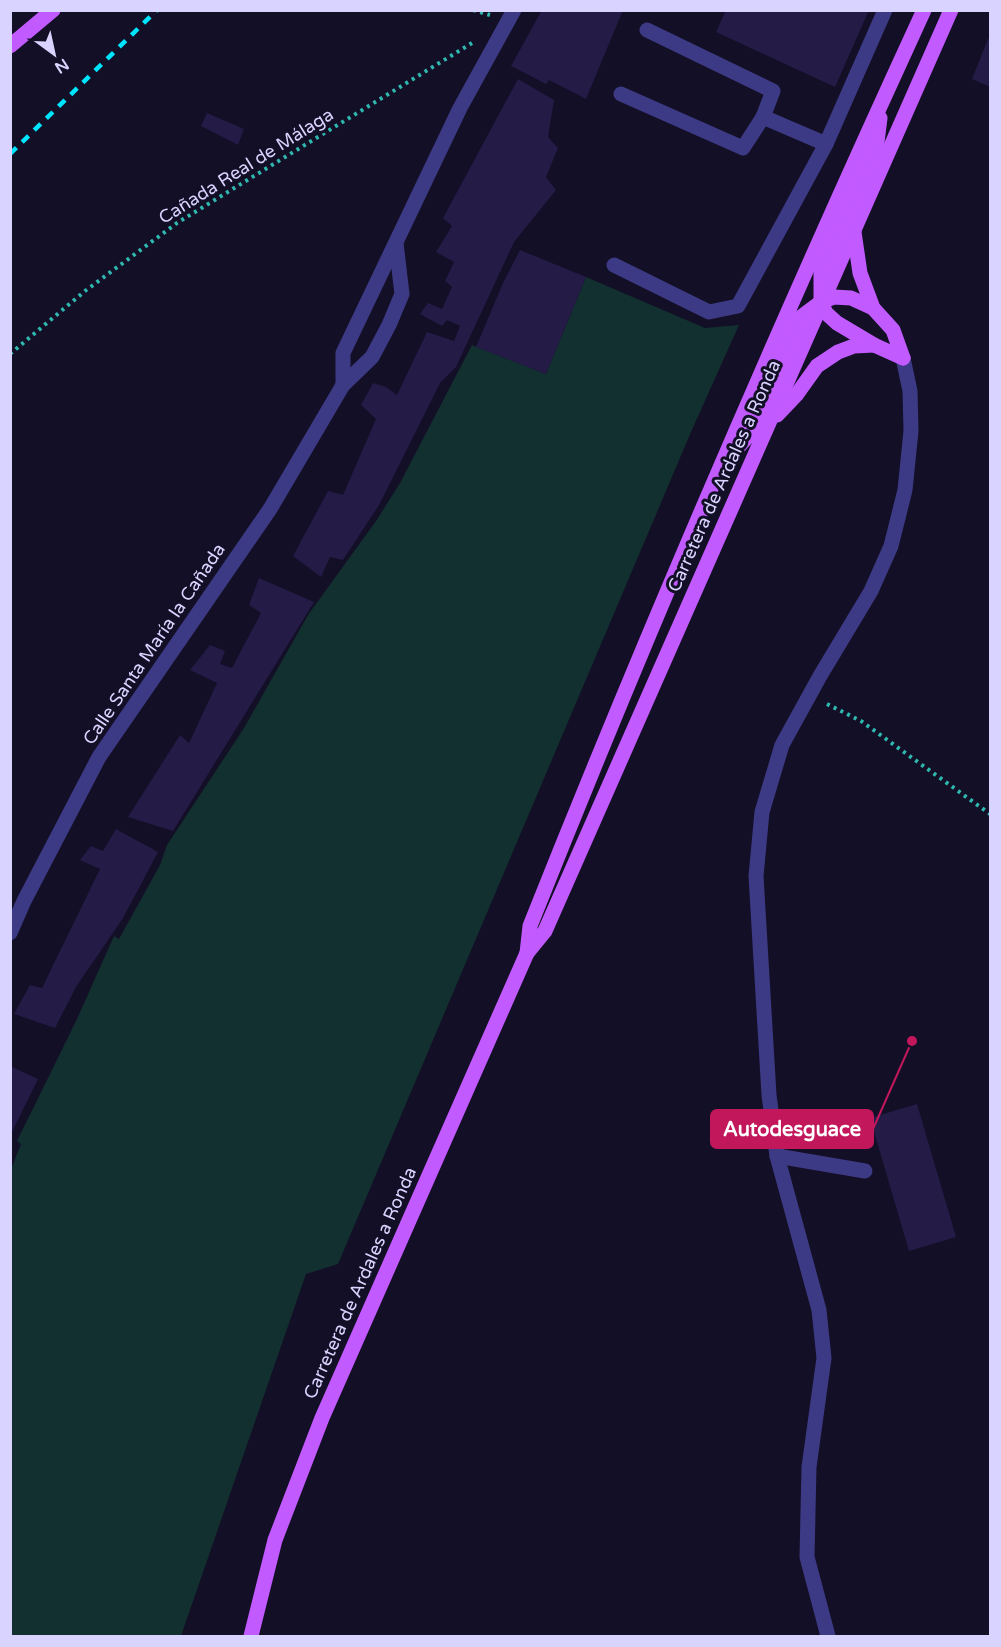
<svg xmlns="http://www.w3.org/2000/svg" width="1001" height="1647" viewBox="0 0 1001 1647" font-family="'Varela Round',sans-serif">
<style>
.green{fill:#12302f}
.building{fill:#241b47}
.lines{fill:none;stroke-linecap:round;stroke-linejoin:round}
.path{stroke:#2fb8b0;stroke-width:4;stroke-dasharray:3 4.5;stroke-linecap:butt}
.minor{stroke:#3d3a85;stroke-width:15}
.major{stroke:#c25bff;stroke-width:15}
.rail{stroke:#00e5ff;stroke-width:4.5;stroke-dasharray:9 8;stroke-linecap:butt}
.labels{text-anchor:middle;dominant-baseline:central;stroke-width:6;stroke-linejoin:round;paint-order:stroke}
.street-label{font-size:18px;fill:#d9d4ff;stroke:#130f26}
.leader{fill:none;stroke:#c2185b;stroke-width:2}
.callout-dot{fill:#c2185b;stroke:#130f26;stroke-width:2}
.callout{fill:#c2185b;stroke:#c2185b;stroke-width:2}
.callout-label{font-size:20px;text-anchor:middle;font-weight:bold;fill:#fff}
</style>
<rect width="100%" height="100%" fill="#130f26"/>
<path class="green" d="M586,277L705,328L739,325L691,432L338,1264L306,1274L181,1636H11V1169L21,1144L17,1141L77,1019L114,936L119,939L160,865L167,845L244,728L308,615L376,521L400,483L472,345L546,374Z"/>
<g class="building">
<path d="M542,10H623L586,99L549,80L546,84L511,66Z"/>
<path d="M726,10H869L835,87L716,32Z"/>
<path d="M990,34V87L972,79Z"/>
<path d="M518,79L554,100L548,137L558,148L546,177L556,190L514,242L456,367L440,383L379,505L343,560L330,557L321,577L293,556L328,491L343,495L376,419L361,405L373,383L386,387L397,395L427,332L454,341L460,326L447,320L442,326L420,314L428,303L442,309L452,287L445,281L454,262L436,252L452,226L443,218Z"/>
<path d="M207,113L244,129L238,145L201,126Z"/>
<path d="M520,250L586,277L546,374L476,347L503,283Z"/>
<path d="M259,578L314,602L173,831L128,817L180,735L189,743L217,683L190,670L210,645L225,651L220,664L232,668L261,613L249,605Z"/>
<path d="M116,829L158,852L123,918L76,987L55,1028L14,1014L30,985L42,988L100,869L80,860L91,846L103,851Z"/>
<path d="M10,1066L38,1079L10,1136Z"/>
<path d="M917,1104L956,1237L909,1251L870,1118Z"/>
</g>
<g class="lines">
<g class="path">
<path d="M473,10L490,15"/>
<path d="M10,354L85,291L177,223L472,43"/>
<path d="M827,704L861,721L990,814"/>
</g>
<g class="minor">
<path d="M647,30L773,91L763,117"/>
<path d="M621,94L743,148L763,117L826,144"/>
<path d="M614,265L709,312L738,306L826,144L885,10"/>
<path d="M343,385V353L460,108L514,10"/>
<path d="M10,933L24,901L99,757L270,509L343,385L372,357L389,325L402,294L396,243"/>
<path d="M777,1156L865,1171"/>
<path d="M828,1636L807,1557L809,1467L824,1358L819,1310L777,1156L769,1095L756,876L762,812L782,745L820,676L871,591L891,546L905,490L911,431L910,391L903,358"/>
</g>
<g class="major">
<path d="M10,46L53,10"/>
<path d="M880,118L877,142L821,273V302L826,313L837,323L874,345L903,358"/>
<path d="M854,232L860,273L873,308L893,330L903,358"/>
<path d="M777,415L797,394L817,366L838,352L854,346L874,345"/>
<path d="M733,453L749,435L801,317L821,302L834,297L851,298L873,308"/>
<path d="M527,953L530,926C653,617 785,312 924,10"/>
<path d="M251,1636L275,1540L322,1418L527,953L545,931L951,10"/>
</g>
<path class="rail" d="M10,154L157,10"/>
</g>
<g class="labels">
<g class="street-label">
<text transform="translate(246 166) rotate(-32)">Cañada Real de Málaga</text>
<text transform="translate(724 476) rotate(-66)">Carretera de Ardales a Ronda</text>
<text transform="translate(154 644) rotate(-56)">Calle Santa María la Cañada</text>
<text transform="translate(360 1283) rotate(-66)">Carretera de Ardales a Ronda</text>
</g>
</g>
<path class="leader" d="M912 1041L873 1129"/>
<circle class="callout-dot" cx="912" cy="1041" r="6"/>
<rect class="callout" x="711" y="1110" width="162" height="38" rx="6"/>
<g class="callout-label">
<text x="792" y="1136">Autodesguace</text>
</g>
<rect width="1001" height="1647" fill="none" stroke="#d9d4ff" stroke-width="24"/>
<g transform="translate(54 54) rotate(147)" stroke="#130f26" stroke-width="4.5" paint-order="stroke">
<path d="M0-4.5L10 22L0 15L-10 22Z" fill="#d9d4ff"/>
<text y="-9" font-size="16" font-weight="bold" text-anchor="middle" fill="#d9d4ff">N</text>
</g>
</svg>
